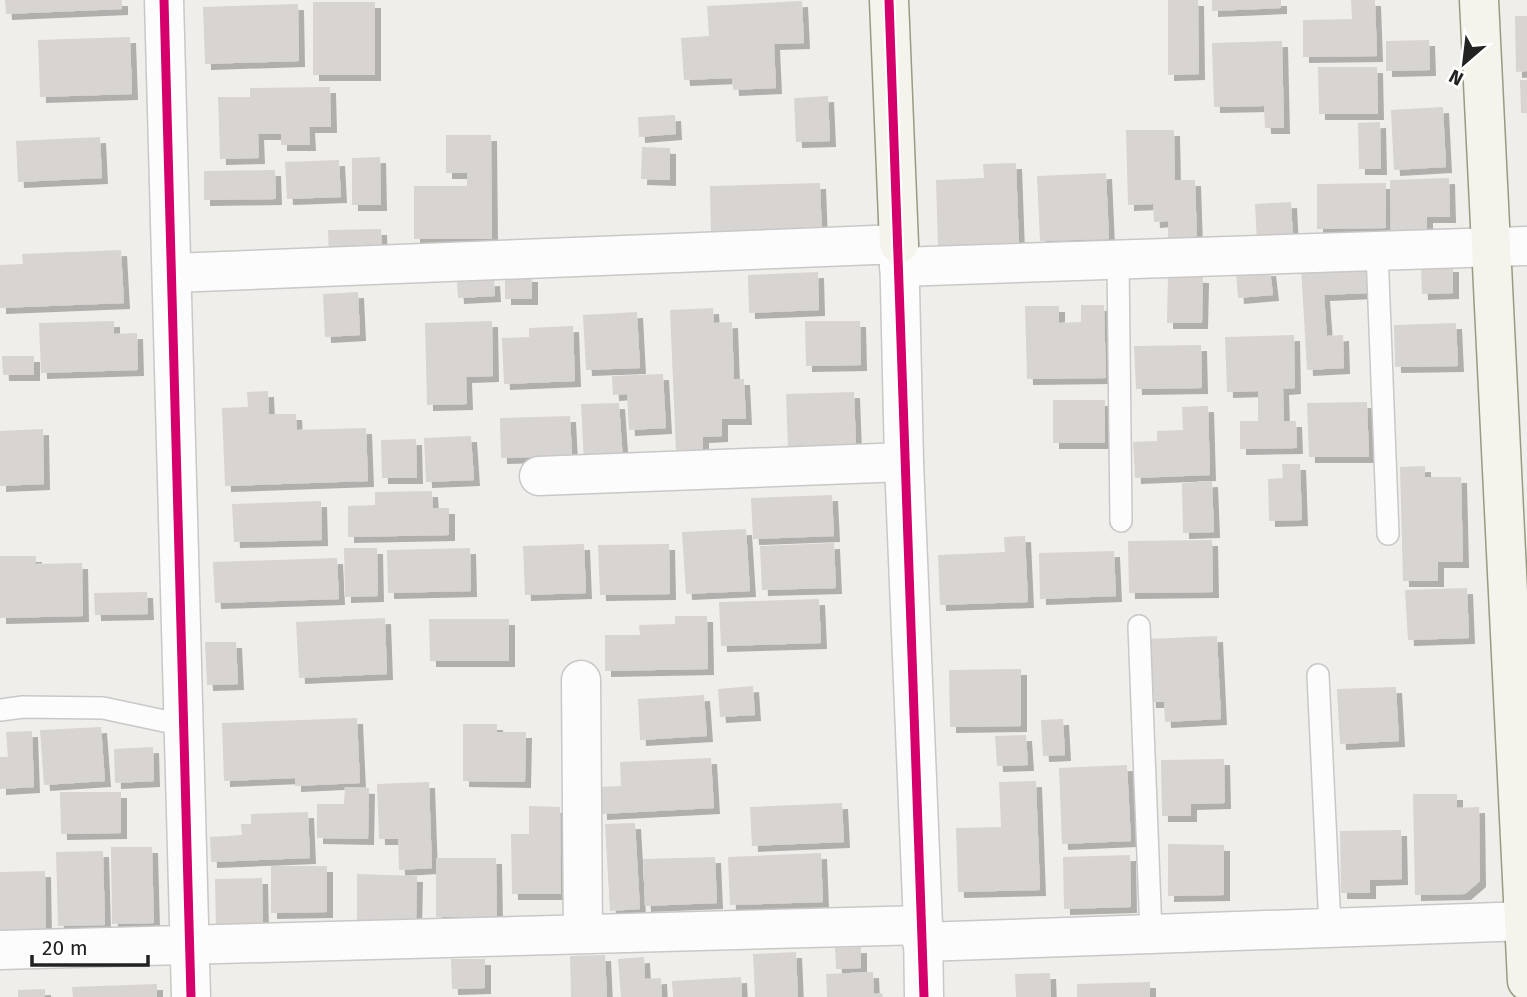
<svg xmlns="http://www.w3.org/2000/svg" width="1527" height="997" viewBox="0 0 1527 997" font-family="'Fira Sans',sans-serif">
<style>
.building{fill:#d7d4d2;filter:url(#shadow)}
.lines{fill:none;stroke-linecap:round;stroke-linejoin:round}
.lane-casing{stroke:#c9c8c7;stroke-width:24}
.street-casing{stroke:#c9c8c7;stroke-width:41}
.secondary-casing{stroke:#999a82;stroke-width:41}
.lane{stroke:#fdfcfc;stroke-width:21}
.street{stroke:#fdfcfc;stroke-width:38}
.secondary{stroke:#f4f4ed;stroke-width:38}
.cycleway-casing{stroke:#fff;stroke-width:13}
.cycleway{stroke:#d6006c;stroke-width:9}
</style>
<defs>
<filter id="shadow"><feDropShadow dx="6" dy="6" stdDeviation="0" flood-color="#0004"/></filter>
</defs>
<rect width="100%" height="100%" fill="#f0eeeb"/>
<g class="building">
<path d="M5,0H122V9L6,14Z"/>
<path d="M1168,0H1198L1199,74L1168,75Z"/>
<path d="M1212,0H1281V8L1212,11Z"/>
<path d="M1351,0H1375L1377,56L1303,57V20L1352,19Z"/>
<path d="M802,1L804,43L774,44L776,88L733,90L732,78L684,80L681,38L709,36L707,6Z"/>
<rect x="313" y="2" width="62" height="73"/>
<path d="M298,4L299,61L205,64L203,7Z"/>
<path d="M1515,16H1527V71L1516,72Z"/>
<path d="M130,37L132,94L40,97L38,40Z"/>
<path d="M1429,40L1430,70L1386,71V41Z"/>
<path d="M1282,41L1284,128H1265L1264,106L1214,107L1212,43Z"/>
<path d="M1318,67H1377L1378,114H1319Z"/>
<path d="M1520,80H1527V113H1521Z"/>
<path d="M330,87L331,127H309L310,145H281V134H258L259,158L220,159L218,97H250V88Z"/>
<path d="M828,96L830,141L796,142L794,98Z"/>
<path d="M1443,107L1446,167L1394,170L1391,110Z"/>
<path d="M675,115L676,134L639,137L638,117Z"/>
<path d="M1380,122L1381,169H1359L1358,123Z"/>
<path d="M1126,130H1174L1175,180H1195L1197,240H1168V221L1154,222L1153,204L1128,205Z"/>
<path d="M446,135H491L492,239H414V186H467V173H446Z"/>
<path d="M100,137L102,178L18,182L16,141Z"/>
<path d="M642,147L670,148V180L641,179Z"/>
<path d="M380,157L381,205H352V158Z"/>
<path d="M339,160L341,197L287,199L285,162Z"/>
<path d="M1016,163L1019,245L938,247L936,180L984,178L983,164Z"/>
<path d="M275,170L276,199L204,200V171Z"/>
<path d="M1106,173L1109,239L1040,241L1037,176Z"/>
<path d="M1449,178L1450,217H1427V237L1391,238L1390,180Z"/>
<path d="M820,183L822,234L711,238L710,186Z"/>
<path d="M1386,183V228L1317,229V184Z"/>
<path d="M1291,202L1293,240L1257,242L1255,204Z"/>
<path d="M381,229L382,254L329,256L328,230Z"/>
<path d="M121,250L124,303L0,308V265L23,264L22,254Z"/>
<path d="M1366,264L1368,293L1324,295L1327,336L1343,335L1344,368L1307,370L1301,267Z"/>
<path d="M1421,266H1453V293L1422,294Z"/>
<path d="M1270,270L1273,295L1238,298L1236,273Z"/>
<path d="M818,272L819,310L749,313L748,275Z"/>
<rect x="505" y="276" width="27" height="23"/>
<path d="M1168,276L1203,277L1202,323H1167Z"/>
<path d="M494,280L495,296L458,298L457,282Z"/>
<path d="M358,292L360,335L325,337L323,294Z"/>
<path d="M1081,305H1104L1106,378L1027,379L1025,306H1059V323L1081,322Z"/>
<path d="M713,308L714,323L732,322L734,379H744L746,419H722V436L703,437V451L676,452L670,310Z"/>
<path d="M637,312L640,368L586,370L583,315Z"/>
<path d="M114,321V334L137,333L138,370L41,373L39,323Z"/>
<path d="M492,321L493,376L466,377L467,404L427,405L425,323Z"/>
<path d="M805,321H860L861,365L806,366Z"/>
<path d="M1456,323L1458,366L1395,367L1394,325Z"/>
<path d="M573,326L575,381L504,384L502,338L529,337V328Z"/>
<path d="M1294,335L1295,388L1283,389L1284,421H1296L1297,448L1240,449V421H1258V391L1227,392L1225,337Z"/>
<path d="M1201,345L1202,388L1136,389L1134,346Z"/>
<path d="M2,356H34V375H3Z"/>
<path d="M663,374L666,428L629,430L627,394L613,395L612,376Z"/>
<path d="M268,391L269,414H296L297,430L366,428L368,481L225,486L222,408L248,407L247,392Z"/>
<path d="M854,392L856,446L788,448L786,394Z"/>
<rect x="1053" y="400" width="52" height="43"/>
<path d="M1367,402L1369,457H1309L1307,403Z"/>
<path d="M619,403L623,461L584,463L581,404Z"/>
<path d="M1208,406L1210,475L1135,478L1133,442L1157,441V431L1183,430L1182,407Z"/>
<path d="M570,416L572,456L501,458L500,418Z"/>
<path d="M43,429L44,484L0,486V431Z"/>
<path d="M471,436L474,480L426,482L424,438Z"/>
<path d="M416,439L417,478H382L381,440Z"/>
<path d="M1282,464H1300L1302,520L1269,521L1268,479L1283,478Z"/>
<path d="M1425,466V477H1461L1463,562H1438V581H1403L1400,467Z"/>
<path d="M1212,481L1214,532L1183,533L1182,483Z"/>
<path d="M432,491L433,508H449V535L348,537V506L375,505V492Z"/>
<path d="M832,495L834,536L753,539L751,498Z"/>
<path d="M321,501L322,540L234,542L232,504Z"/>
<path d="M746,529L750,591L686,594L682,532Z"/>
<path d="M1025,536L1028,602L940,605L938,555L1005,552L1004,537Z"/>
<path d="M1212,540L1213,592L1129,593L1128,541Z"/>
<path d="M834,543L836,588L762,590L760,546Z"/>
<path d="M584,544L586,593L525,595L523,546Z"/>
<path d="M669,544L670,594L600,595L598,545Z"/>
<path d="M344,548H377L378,596L345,597Z"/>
<path d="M470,548L471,591L388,593L387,550Z"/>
<path d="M1114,551L1116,596L1040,599L1039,553Z"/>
<path d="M0,556H36V564L82,563L83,616L0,618Z"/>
<path d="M337,558L339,599L215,603L213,562Z"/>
<path d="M1467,588L1469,638L1408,640L1405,590Z"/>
<path d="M147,592L148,614L95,615L94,593Z"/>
<path d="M819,599L821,643L721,646L719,602Z"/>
<path d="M675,616H707L708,669L605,671V635H640L639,625L675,624Z"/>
<path d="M385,618L387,674L299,678L296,622Z"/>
<path d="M429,619H509V661H430Z"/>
<path d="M1217,636L1221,719L1165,722L1164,702H1150L1147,639Z"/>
<path d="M205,642H236L238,684L207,685Z"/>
<path d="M1021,669V726L950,727L949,670Z"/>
<path d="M753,686L755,715L720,717L718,689Z"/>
<path d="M1396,687L1399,741L1340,744L1337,689Z"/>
<path d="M704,695L707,736L640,740L638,699Z"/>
<path d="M357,718L360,783L295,786V778L224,781L222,723Z"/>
<path d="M1063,719L1065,755L1043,756L1041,720Z"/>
<path d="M463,724H497V732H526L525,782L463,781Z"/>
<path d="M101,727L105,781L44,785L40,730Z"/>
<path d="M32,731L34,787L0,789V757H8L6,732Z"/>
<path d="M1026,735L1028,765L997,766L995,736Z"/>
<path d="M153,747L154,781L115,783L114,749Z"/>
<path d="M711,758L714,808L601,814L600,787L621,786L620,762Z"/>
<path d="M1224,759L1225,803L1191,804V816H1162L1161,760Z"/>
<path d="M1127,765L1131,841L1062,844L1059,768Z"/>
<path d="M1036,781L1040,890L958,892L956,828L1001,827L999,782Z"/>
<path d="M429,782L432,868L399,870L398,839H379L377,784Z"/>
<path d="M345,787L369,788L368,839L317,838V804H344Z"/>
<path d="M60,792H121V833L61,834Z"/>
<path d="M1413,794H1457V808L1479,807L1480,881L1465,894L1415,895Z"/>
<path d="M842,803L844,842L752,846L750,807Z"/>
<path d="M529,806L560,807L561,894H512L511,834H529Z"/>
<path d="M308,812L310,858L211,862L210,837L242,835L241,824H251V814Z"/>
<path d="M635,823L640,909L610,911L605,824Z"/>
<path d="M1401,830L1402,879L1370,880V893H1341L1340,831Z"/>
<path d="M1168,844L1224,845V895L1168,896Z"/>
<path d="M111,847H152L154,923L112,924Z"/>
<path d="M103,851L105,925L58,926L56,852Z"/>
<path d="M821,853L823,902L730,905L728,857Z"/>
<path d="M1130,855L1131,907L1064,909L1063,857Z"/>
<path d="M715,857L717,903L645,906L643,859Z"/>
<path d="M436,858H496L497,917H436Z"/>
<path d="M271,866H327V912L271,913Z"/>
<path d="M45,871L46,930L0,931V872Z"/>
<path d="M357,874L417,876L416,923L357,922Z"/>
<path d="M262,878L263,927L216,929L215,879Z"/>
<path d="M861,947V968L836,969L835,948Z"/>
<path d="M796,952L798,997H755L753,954Z"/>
<path d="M605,955L607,997H571L570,956Z"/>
<path d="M644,957L645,979L661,978L662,997H621L618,959Z"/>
<path d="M451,959H485V988L452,989Z"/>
<path d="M873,972L874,994L882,993L883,997H827L826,974Z"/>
<path d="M1050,973L1051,997H1016L1015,974Z"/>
<path d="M741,977L742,997H673L672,981Z"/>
<path d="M1150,982V997H1077V984Z"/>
<path d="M157,984V997H73L72,987Z"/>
<path d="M45,989V997H18V990Z"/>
</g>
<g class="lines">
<defs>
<g id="lane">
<path d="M1377,251L1388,534"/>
<path d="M1118,260L1121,521"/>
<path d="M1139,626L1151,933"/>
<path d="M1318,675L1330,927"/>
<path d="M0,710L23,707L103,708L183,725"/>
</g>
<g id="street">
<path d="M164,0L191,997"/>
<path d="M899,267L1527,246"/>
<path d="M173,273L899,244L904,462L923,925L924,997"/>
<path d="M539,476L904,462"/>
<path d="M581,680L583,933"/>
<path d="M922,942L1527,921"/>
<path d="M0,950L923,925"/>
</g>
<g id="secondary">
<path d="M889,0L899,244"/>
<path d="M1479,0L1527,981"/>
</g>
</defs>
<use href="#lane" class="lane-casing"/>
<use href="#street" class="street-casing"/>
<use href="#secondary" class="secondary-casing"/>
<use href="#lane" class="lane"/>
<use href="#street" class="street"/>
<use href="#secondary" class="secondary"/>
<defs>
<g id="cycleway">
<path d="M164,0L191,997"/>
<path d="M889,0L924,997"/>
</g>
</defs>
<use href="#cycleway" class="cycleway-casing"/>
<use href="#cycleway" class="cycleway"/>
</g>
<g transform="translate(1464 63) rotate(208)" stroke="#ffffff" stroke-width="5" paint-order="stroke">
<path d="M0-5L12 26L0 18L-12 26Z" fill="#222222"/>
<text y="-10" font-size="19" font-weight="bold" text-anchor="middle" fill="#222222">N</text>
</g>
<path d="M32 955v10h116v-10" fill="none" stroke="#222222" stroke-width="3.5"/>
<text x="42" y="955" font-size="21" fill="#222222" stroke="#ffffff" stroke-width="5" paint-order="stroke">20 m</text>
</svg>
